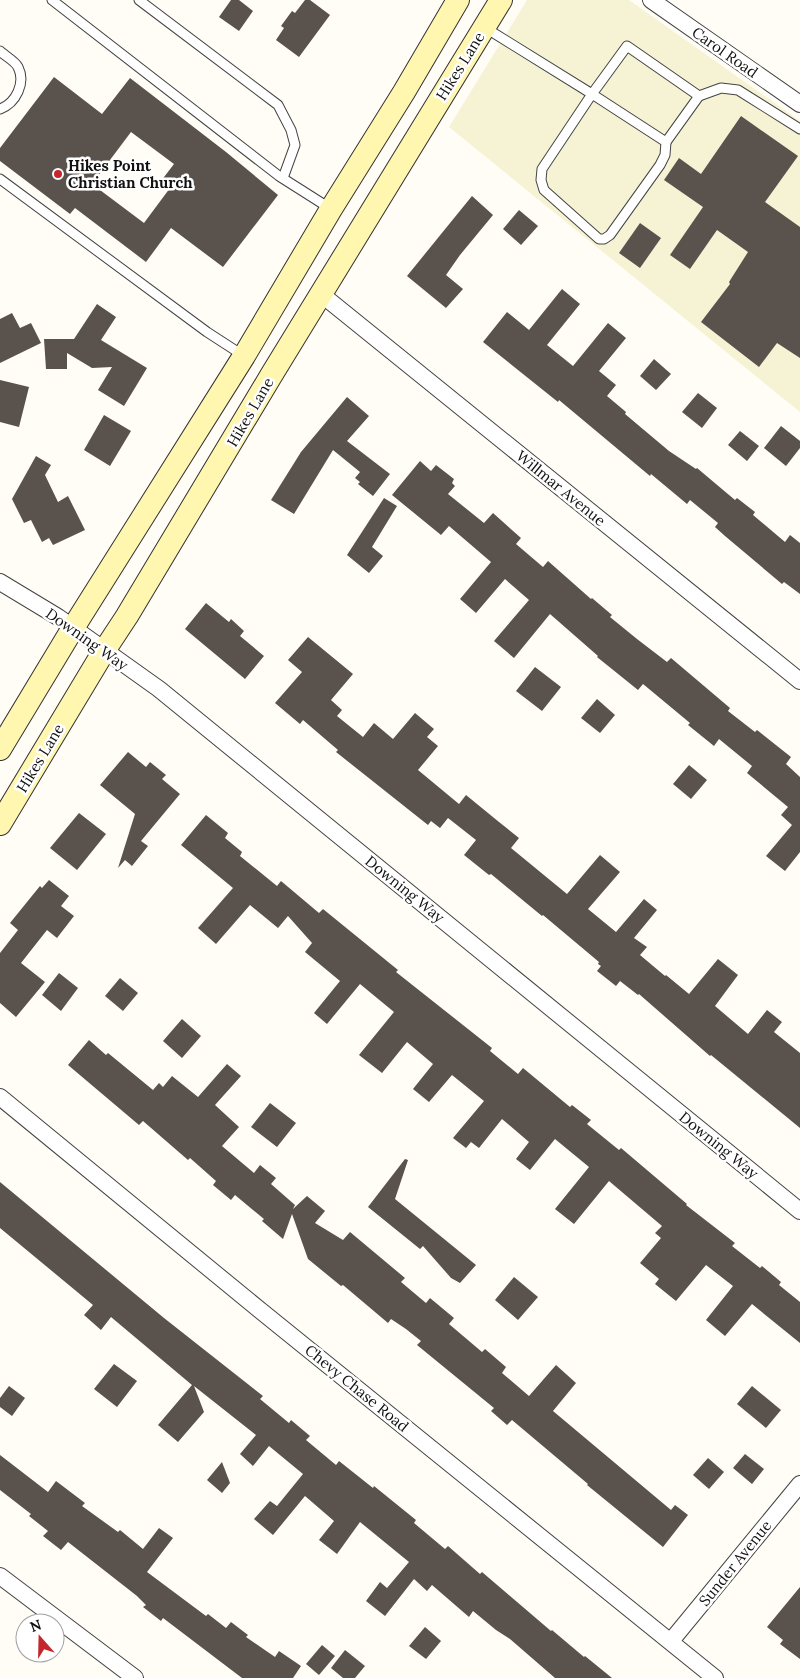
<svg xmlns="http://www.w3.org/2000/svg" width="800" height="1678" viewBox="0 0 800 1678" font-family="Lora,serif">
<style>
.farmland{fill:#f6f3d4}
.building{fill:#5a524d;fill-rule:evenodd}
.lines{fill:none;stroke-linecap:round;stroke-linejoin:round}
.lane-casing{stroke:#444;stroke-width:11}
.street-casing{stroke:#444;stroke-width:18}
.secondary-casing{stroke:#333;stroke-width:24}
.lane{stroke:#fff;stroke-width:9}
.street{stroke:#fff;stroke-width:16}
.secondary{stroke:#fff6b0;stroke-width:22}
.poi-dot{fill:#c4262e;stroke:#fff;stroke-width:2}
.labels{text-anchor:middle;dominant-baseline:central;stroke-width:5;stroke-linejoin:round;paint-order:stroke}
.street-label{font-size:15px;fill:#111;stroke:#fff}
.poi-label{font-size:15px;font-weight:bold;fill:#111;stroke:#fff;text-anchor:start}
</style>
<rect width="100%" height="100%" fill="#fffdf5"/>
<path class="farmland" d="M527,0H629L800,121V412L449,127Z"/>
<g class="building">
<path d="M231,0H239L253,11L239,31L219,17Z"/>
<path d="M305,0H310L330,15L299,57L276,40L284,28L281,26L292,11L295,13Z"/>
<path d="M54,77L102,114L130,78L226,152L278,195L223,267L171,228L146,262L75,208L70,214L0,161V148ZM131,132L174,164L161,181L170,188L144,223L92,184Z"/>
<path d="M741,116L798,156L765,202L800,227V358L777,343L759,367L701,322L730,284L729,282L748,252L717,230L690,269L670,255L703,207L664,180L679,158L701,174Z"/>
<path d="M472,196L493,215L460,255L446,275L463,289L446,308L407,276Z"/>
<path d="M519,210L538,226L521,245L503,229Z"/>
<path d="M640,223L661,238L640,268L619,253Z"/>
<path d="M562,289L580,304L547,345L573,366L608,323L626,338L599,371L616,385L607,396L626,412L625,414L669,451L696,469L697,468L735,500L737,498L755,512L753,515L785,542L790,535L800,543V594L784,582L782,584L725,536L715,527L718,523L690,500L687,504L651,474L650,476L559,400L558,402L483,342L507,312L529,330Z"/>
<path d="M97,304L116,317L101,340L147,368L124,406L98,390L112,367L92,368L67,353V369H46L44,339H74Z"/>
<path d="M12,313L20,328L31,323L41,343L0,363V319Z"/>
<path d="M654,359L671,374L656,390L640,376Z"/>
<path d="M0,380L29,387L19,427L0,422Z"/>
<path d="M698,393L717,408L702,428L682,412Z"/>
<path d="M347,397L369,416L347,441L390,474L373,496L358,484L360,482L355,478L360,472L333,450L294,514L271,500L301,452Z"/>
<path d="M104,415L131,431L110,466L84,450Z"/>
<path d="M781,426L800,441V448L786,466L764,448Z"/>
<path d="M740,431L759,446L747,461L728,445Z"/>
<path d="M36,456L51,465L45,475L58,502L68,496L85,530L53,545L49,538L42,542L31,520L24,523L12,499Z"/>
<path d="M420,461L431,471L436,465L454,479L452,483L455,486L448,494L484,523L493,513L521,538L516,544L543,567L548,561L591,599L592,598L612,615L610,617L637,639L667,662L671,658L730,708L728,711L755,732L757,730L791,757L786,764L800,777V852L785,871L766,856L792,825L781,815L788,807L747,773L752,766L719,739L714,746L688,725L690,723L643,684L638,690L597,657L598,656L550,614L514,658L494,641L529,600L505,579L476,613L460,599L491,562L449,526L441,535L392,495Z"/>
<path d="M384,498L397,506L372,547L383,556L369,573L347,555Z"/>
<path d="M206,603L229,622L231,619L244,631L240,636L264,656L245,679L185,629Z"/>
<path d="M308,637L353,674L331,700L342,710L337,716L363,737L374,723L393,739L415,713L434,729L427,737L438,746L418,770L459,804L466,795L499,822L519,838L511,848L567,894L600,855L620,872L588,909L616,932L644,899L657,910L634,938L647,947L640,955L665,976L666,975L689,994L718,959L738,975L715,1006L748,1034L767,1010L782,1022L774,1032L800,1053V1128L711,1055L710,1056L639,994L638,995L620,981L616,986L597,971L601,966L598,964L599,962L543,915L542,916L491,874L489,875L464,855L476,840L448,818L440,828L431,821L428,825L336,752L338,750L303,720L300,724L275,703L302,672L288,660Z"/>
<path d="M535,667L561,687L542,711L516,691Z"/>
<path d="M597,699L615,715L600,733L581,718Z"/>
<path d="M128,752L146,767L150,762L166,775L162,779L180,794L141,841L148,846L132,866L125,860L118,868L135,814L100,785Z"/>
<path d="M689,765L707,780L691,799L673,784Z"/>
<path d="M79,813L106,834L77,870L50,848Z"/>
<path d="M206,815L228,833L225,838L242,852L240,856L277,886L281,881L319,913L323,909L398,970L396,972L492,1048L490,1051L518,1074L523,1068L570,1107L572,1105L591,1120L587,1124L619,1150L621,1148L687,1204L686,1205L735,1243L732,1246L760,1268L762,1266L781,1282L779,1285L800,1302V1343L752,1304L725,1336L706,1320L733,1286L706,1265L676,1301L655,1284L659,1279L640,1263L661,1238L655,1233L662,1226L609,1181L574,1224L555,1209L589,1167L555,1139L530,1170L516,1159L529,1142L502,1119L479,1148L471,1142L466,1148L453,1138L484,1101L452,1075L429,1102L413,1089L433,1064L407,1042L382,1073L359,1055L394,1012L360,984L327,1024L314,1013L340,981L305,952L312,943L288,916L278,928L250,905L216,944L198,928L233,888L181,845Z"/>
<path d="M49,880L69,896L61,906L74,916L57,938L47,930L21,963L45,982L16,1017L0,1003V953L18,930L10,923L40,886L42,888Z"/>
<path d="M59,973L78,988L61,1011L42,995Z"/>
<path d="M120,978L138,993L123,1011L105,996Z"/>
<path d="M182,1019L201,1036L182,1058L163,1041Z"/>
<path d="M89,1040L106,1055L108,1053L153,1090L159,1083L163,1087L172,1076L198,1097L227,1064L241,1076L215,1105L239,1127L222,1146L254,1173L260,1165L276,1178L271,1184L295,1205L293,1209L307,1196L325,1211L315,1223L343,1240L350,1232L405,1278L401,1282L426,1303L430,1298L454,1318L449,1324L482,1352L485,1349L506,1367L502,1373L529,1396L556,1365L576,1383L553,1411L671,1510L675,1505L688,1515L663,1547L587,1485L588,1484L512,1420L507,1425L491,1411L494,1408L417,1345L421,1341L406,1329L391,1319L388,1323L343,1285L341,1286L308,1259L292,1214L283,1239L262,1221L264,1219L235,1195L231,1200L213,1185L216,1181L190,1158L188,1160L143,1121L139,1125L68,1065Z"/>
<path d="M270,1103L296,1123L277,1147L251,1127Z"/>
<path d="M405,1159L408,1160L395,1199L476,1265L460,1283L451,1278L423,1246L420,1249L368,1207Z"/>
<path d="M0,1182L164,1318L263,1396L260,1399L289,1423L291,1420L310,1436L306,1440L336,1465L339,1461L373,1488L374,1486L416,1520L414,1523L445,1549L448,1546L480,1574L482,1572L551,1631L552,1630L584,1657L585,1656L612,1678H555L510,1639L496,1630L473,1611L469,1617L432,1585L427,1591L414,1579L385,1616L366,1601L380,1582L387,1588L409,1562L360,1522L337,1554L319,1540L334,1521L305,1496L273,1535L254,1519L270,1501L277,1506L303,1474L269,1446L253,1466L240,1454L256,1435L194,1386L204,1412L178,1442L158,1425L192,1385L111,1317L101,1330L84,1315L93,1305L0,1228Z"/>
<path d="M514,1277L538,1297L518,1320L495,1300Z"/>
<path d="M114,1364L137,1381L117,1407L94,1389Z"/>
<path d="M9,1386L25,1398L12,1416L0,1407V1398Z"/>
<path d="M752,1386L781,1410L766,1428L737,1404Z"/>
<path d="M745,1454L764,1469L752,1484L733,1468Z"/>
<path d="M0,1455L48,1492L56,1481L85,1503L82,1506L118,1532L120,1530L143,1549L159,1528L173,1538L147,1572L206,1616L208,1614L226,1628L231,1622L248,1635L246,1637L275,1657L279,1651L301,1666L293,1678H242L163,1618L161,1621L143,1607L146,1605L137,1596L68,1542L61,1550L43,1536L48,1531L29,1516L31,1514L0,1490Z"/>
<path d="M708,1458L724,1472L709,1489L693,1475Z"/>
<path d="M222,1462L230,1483L222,1493L207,1480Z"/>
<path d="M800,1587V1659L780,1644L783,1640L767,1627Z"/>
<path d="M425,1627L441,1641L426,1659L409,1646Z"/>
<path d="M322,1645L335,1656L319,1675L306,1664Z"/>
<path d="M345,1650L365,1666L355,1678H343L331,1668Z"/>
</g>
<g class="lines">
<defs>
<g id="lane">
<path d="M52,0L279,176L331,209"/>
<path d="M139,0L278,105L291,130L295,145L283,178"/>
<path d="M484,27L592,94L542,169L541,180L544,190L599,239H604L610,235L660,165L665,155L666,142L592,94L627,46L699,96L721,88L738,90L800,129"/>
<path d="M0,51C5,56 15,61 18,67C26,83 16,103 0,109"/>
<path d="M666,142L699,96"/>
<path d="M0,179L207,332L244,356"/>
</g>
<g id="street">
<path d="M651,0L800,104"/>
<path d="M321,294L800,681"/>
<path d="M0,582L58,617L159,689L800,1211"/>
<path d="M0,1097L261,1311L715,1678"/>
<path d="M0,1576L135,1678"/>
<path d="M671,1641L800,1484"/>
</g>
<g id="secondary">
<path d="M0,749L73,628L244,356L331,209L404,92L458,0"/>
<path d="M0,824L104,651L127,616L272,374L501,0"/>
</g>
</defs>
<use href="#lane" class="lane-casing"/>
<use href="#street" class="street-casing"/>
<use href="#secondary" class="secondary-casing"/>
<use href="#lane" class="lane"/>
<use href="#street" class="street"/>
<use href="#secondary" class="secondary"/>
</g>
<circle class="poi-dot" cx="58" cy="174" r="5"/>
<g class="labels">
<g class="street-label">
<text transform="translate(725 52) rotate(35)">Carol Road</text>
<text transform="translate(460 66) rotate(-58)">Hikes Lane</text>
<text transform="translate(250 412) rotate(-60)">Hikes Lane</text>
<text transform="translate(561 488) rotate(39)">Willmar Avenue</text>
<text transform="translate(87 639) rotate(35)">Downing Way</text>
<text transform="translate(40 758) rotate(-59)">Hikes Lane</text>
<text transform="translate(405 889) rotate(39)">Downing Way</text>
<text transform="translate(719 1145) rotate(39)">Downing Way</text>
<text transform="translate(357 1388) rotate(39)">Chevy Chase Road</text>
<text transform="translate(735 1563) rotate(-51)">Sunder Avenue</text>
</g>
<g class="poi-label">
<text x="68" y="165">Hikes Point<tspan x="68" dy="17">Christian Church</tspan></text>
</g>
</g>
<g transform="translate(40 1638) rotate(340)"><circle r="24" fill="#ffffff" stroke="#a0a0a0"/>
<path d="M0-4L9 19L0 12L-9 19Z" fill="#c4262e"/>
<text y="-8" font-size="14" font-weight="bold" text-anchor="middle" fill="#111111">N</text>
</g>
</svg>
